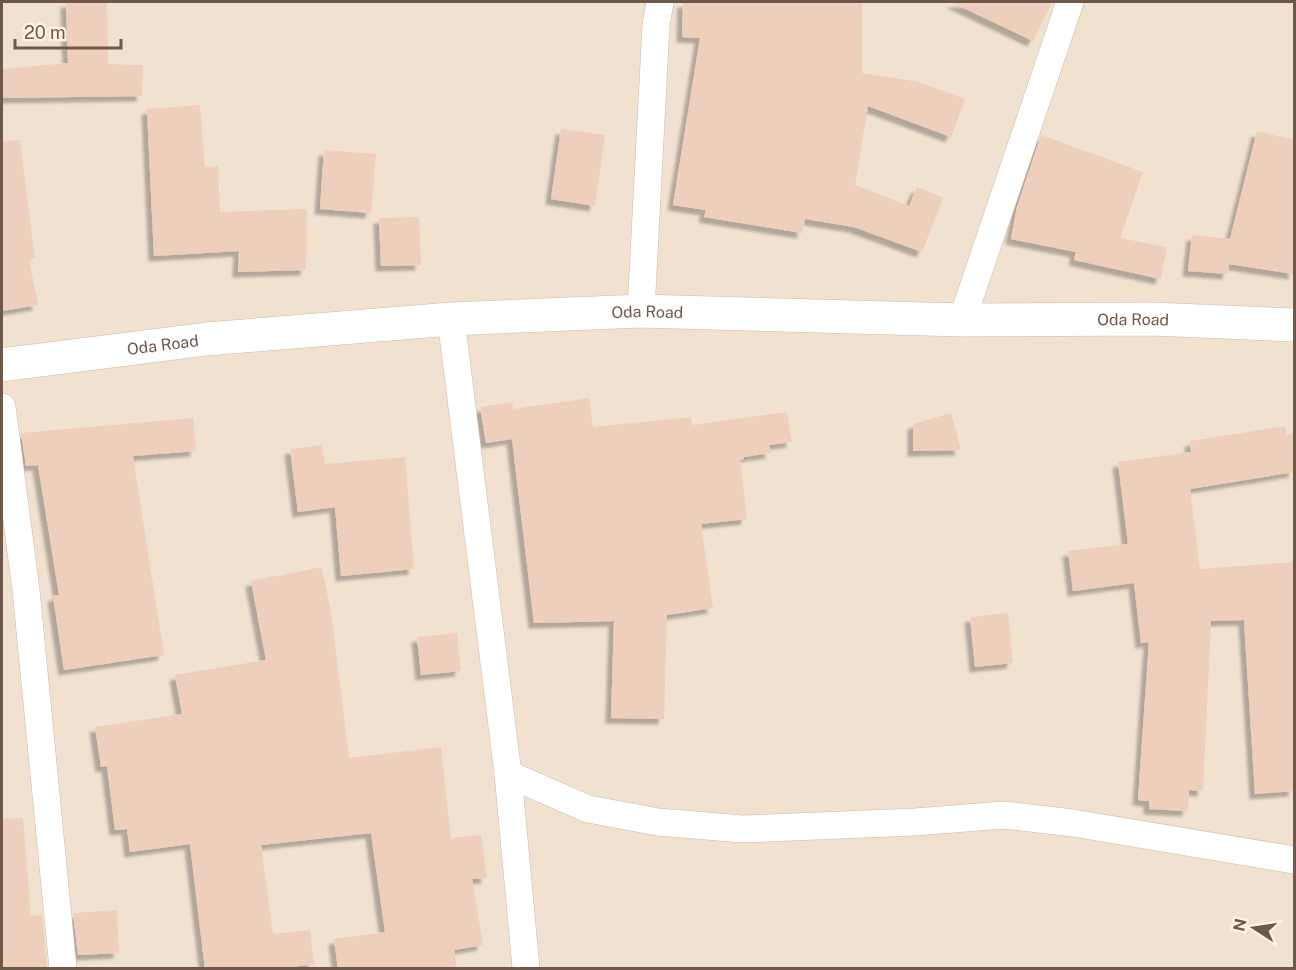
<svg xmlns="http://www.w3.org/2000/svg" width="1296" height="970" viewBox="0 0 1296 970" font-family="'Public Sans',sans-serif">
<style>
.residential{fill:#f1e2d0}
.building{fill:#edcfbb;filter:url(#shadow)}
.lines{fill:none;stroke-linecap:round;stroke-linejoin:round}
.street-casing{stroke:#ccbaac;stroke-width:28}
.secondary-casing{stroke:#cfbaa9;stroke-width:34}
.street{stroke:#fff;stroke-width:27}
.secondary{stroke:#fff;stroke-width:33}
.labels{text-anchor:middle;dominant-baseline:central;stroke-width:4.5;stroke-linejoin:round;paint-order:stroke}
.street-label{font-size:16px;fill:#6f574a;stroke:#fdf4e6}
</style>
<defs>
<filter id="shadow"><feDropShadow dx="-5.5" dy="5.5" stdDeviation="1.5" flood-color="#0004"/></filter>
</defs>
<rect width="100%" height="100%" fill="#faf0e1"/>
<rect class="residential" x="2" y="2" width="1292" height="966"/>
<g class="building">
<path d="M66,2H107L108,64L143,65L142,96L2,98V69L68,63Z"/>
<path d="M683,2H862V73L919,82L965,99L951,137L868,106L855,185L909,206L917,187L943,198L922,252L854,227L805,219L802,233L704,217L706,210L673,205L700,38L682,37Z"/>
<path d="M951,2H1052L1033,41Z"/>
<path d="M200,105L205,167L218,166L220,212L307,209L306,270L238,272L239,251L154,256L147,109Z"/>
<path d="M561,129L605,135L595,206L551,199Z"/>
<path d="M1257,131L1294,140V274L1229,264L1228,274L1188,271L1192,235L1230,239Z"/>
<path d="M1041,135L1143,172L1120,238L1167,247L1161,279L1074,260L1076,252L1011,239L1017,207Z"/>
<path d="M20,140L35,258L29,259L38,305L2,311V141Z"/>
<path d="M324,150L376,154L371,213L320,209Z"/>
<path d="M419,217L421,265L381,266L379,218Z"/>
<path d="M589,398L593,427L691,417L692,425L787,412L792,442L769,445L771,453L744,457V459L740,460L747,519L701,524L713,608L667,615L664,719L611,718L614,621L534,623L512,439L486,443L480,407L512,402L513,409Z"/>
<path d="M951,413L961,450L913,451V424Z"/>
<path d="M193,418L196,451L133,456L164,655L64,670L53,596L59,595L38,465L26,466L21,433Z"/>
<path d="M1285,426L1287,435L1294,434V472L1190,489L1200,569L1294,562V791L1255,794L1244,620L1211,621L1203,791L1189,790L1188,811L1149,809V801L1138,800L1149,642L1141,643L1134,583L1073,591L1068,551L1128,544L1118,462L1191,452L1190,441Z"/>
<path d="M322,445L325,464L405,457L414,569L341,576L335,507L298,512L290,449Z"/>
<path d="M322,567L331,612L349,758L441,747L451,838L481,835L487,878L472,879L483,945L454,950L457,969H338L334,939L385,932L371,833L261,845L273,934L310,930L314,964L277,969H205L190,844L130,852L127,829L115,830L107,766L101,767L95,727L182,714L175,675L266,660L251,581Z"/>
<path d="M1008,613L1013,663L975,667L970,617Z"/>
<path d="M457,633L461,671L421,675L417,637Z"/>
<path d="M23,818L31,916L42,915L47,969H2V819Z"/>
<path d="M117,910L119,953L78,955L73,913Z"/>
</g>
<g class="lines">
<defs>
<g id="street">
<path d="M641,311L656,25L660,2"/>
<path d="M451,319L508,774L526,968"/>
<path d="M962,320L1070,2"/>
<path d="M2,407L26,590L63,968"/>
<path d="M508,774L588,809L658,822L743,829L915,822L1004,815L1073,823L1294,860"/>
</g>
<g id="secondary">
<path id="s1" d="M2,365L207,339L451,319L641,311L962,320L1152,319L1294,325"/>
</g>
</defs>
<use href="#street" class="street-casing"/>
<use href="#secondary" class="secondary-casing"/>
<use href="#street" class="street"/>
<use href="#secondary" class="secondary"/>
</g>
<g class="labels">
<g class="street-label">
<text stroke="none"><textPath href="#s1" startOffset="648">Oda Road</textPath></text>
<text stroke="none"><textPath href="#s1" startOffset="1134">Oda Road</textPath></text>
<text stroke="none"><textPath href="#s1" startOffset="162">Oda Road</textPath></text>
</g>
</g>
<rect width="1296" height="970" fill="none" stroke="#6f574a" stroke-width="6"/>
<g transform="translate(1254 928) rotate(282)" stroke="#fdf4e6" stroke-width="4.5" paint-order="stroke">
<path d="M0-4.5L10 22L0 15L-10 22Z" fill="#6f574a"/>
<text y="-9" font-size="16" font-weight="bold" text-anchor="middle" fill="#6f574a">N</text>
</g>
<path d="M15 39v9h106v-9" fill="none" stroke="#6f574a" stroke-width="3"/>
<text x="24" y="39" font-size="18" fill="#6f574a" stroke="#fdf4e6" stroke-width="4.5" paint-order="stroke">20 m</text>
</svg>
